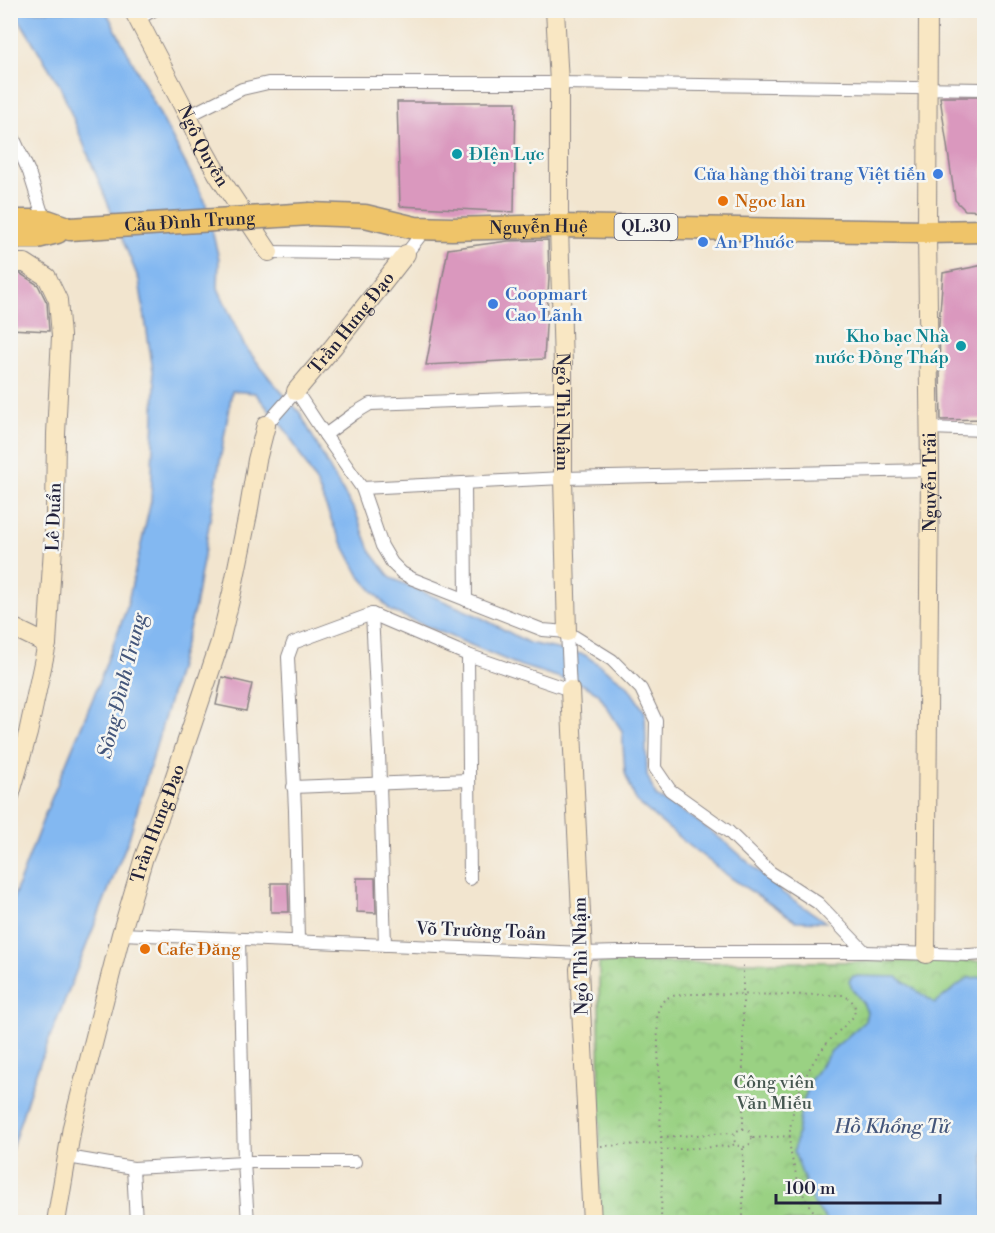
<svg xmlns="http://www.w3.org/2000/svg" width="995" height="1233" viewBox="0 0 995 1233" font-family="'Libre Bodoni',serif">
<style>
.built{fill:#e7d2ef}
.park{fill:url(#park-crowns);stroke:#5e7a5f;stroke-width:1.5}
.water{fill:#83b8f1;stroke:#526d96;stroke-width:1.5}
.building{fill:#da98be}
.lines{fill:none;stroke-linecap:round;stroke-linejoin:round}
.street-casing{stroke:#8a8485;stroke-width:14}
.secondary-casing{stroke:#8a8485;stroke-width:20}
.highway-casing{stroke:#8a8485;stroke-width:25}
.path{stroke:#8a8485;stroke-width:2;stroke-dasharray:1.5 4.5;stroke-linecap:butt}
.street{stroke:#fff;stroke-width:12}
.secondary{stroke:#f9e7c3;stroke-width:18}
.highway{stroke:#efc469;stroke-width:22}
.highway-bridge-casing{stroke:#8a8485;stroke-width:25;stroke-linecap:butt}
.highway-bridge{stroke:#efc469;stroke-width:22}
.culture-dot{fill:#0f9aa8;stroke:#f6f6f2;stroke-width:2}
.shop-dot{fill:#3f7fe0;stroke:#f6f6f2;stroke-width:2}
.food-dot{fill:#e8710a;stroke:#f6f6f2;stroke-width:2}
.labels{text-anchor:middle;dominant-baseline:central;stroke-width:5;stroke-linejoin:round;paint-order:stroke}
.shield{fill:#f6f6f2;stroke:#626272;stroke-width:1.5}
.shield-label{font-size:16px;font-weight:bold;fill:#22223b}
.street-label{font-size:18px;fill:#22223b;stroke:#f6f6f2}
.culture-label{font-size:18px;fill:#0d838f;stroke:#f6f6f2;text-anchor:start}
.shop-label{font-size:18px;fill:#366cbe;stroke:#f6f6f2;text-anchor:start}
.food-label{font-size:18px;fill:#c56008;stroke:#f6f6f2;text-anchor:start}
.park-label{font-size:18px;fill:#465751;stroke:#f6f6f2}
.water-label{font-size:20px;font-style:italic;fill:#44567b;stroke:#f6f6f2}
</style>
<defs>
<pattern id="park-crowns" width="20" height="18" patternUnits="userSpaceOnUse" patternTransform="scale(1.5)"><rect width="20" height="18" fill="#9ad183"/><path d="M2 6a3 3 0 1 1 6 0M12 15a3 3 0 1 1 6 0" fill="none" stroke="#84b372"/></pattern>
</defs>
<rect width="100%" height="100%" fill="#f6f6f2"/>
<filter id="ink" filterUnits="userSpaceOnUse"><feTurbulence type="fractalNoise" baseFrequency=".0167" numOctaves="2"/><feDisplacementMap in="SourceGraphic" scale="12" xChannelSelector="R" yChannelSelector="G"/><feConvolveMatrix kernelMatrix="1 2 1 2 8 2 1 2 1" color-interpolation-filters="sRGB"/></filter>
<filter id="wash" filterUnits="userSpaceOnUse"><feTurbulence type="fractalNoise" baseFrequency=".008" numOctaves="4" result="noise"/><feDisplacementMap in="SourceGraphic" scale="24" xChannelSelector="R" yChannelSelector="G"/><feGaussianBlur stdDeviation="1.35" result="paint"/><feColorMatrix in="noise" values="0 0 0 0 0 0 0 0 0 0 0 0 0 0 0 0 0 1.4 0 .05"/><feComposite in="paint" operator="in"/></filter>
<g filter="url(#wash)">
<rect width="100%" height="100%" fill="#f2e5cf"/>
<rect class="built" x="981" y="835" width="3" height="98"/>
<path class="park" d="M984,961V1222H600L599,963Z"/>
<g class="water">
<path d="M14,11H106L205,201L219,259L218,288L244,345L271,380L300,413L332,473L356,513L371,552L391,578L480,617L529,643L585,655L627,685L645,712L647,775L656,796L696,820L730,846L783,893L826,922L796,921L731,878L681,839L636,801L625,773L622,731L598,693L584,685L518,665L391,611L361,578L335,529L316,482L287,432L255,393L232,391L195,607L169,702L129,838L34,1078L11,1151V904L45,814L93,698L126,610L151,501L155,384L139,280L60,86Z"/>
<path d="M853,976L897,977L935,1003L968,978L984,977V1222H828L812,1201L794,1152L801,1110L810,1081L831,1051L865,1021L867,1012L863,1003L852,989L849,981Z"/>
</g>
<g id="blocks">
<g class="building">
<path d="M940,97H984V211L965,210L955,200Z"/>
<path d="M397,102H516L514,212L400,206Z"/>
<path d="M548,240L549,278L544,359L426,365L448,249L508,241Z"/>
<path d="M984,265V419L941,420L939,324L943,273Z"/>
<path d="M10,274H21L38,285L47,303L49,331L10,329Z"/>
<path d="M222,677L252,684L246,711L216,705Z"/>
<path d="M357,878H375L376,913L357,912Z"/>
<path d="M271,883H288L289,912H271Z"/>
</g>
</g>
</g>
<g filter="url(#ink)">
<use href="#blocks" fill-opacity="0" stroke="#8a8485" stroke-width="1.5"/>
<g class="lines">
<defs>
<g id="street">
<path d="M137,19L154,10"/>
<path d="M188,116L242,89L268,83H559L984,89"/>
<path d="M10,130L29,172L41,210L47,221"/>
<path d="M269,252L406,254L426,228"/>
<path d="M266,425L296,391L325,435L362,488L382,546L392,563L402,573L413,579L543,630L567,632L612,660L641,689L656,721L655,768L670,790L729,832L770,872L818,903L865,952"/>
<path d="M930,428L984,430"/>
<path d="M325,435L355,413L370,404L563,397"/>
<path d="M465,483L466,600"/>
<path d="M362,488L563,478L930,470"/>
<path d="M372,614L379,752L385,945"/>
<path d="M468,655L470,879"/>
<path d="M293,787L469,780"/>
<path d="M121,934L583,953L619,952H865L969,955L984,954"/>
<path d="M239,939L244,1162L248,1222"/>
<path d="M298,941L295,810L288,657L293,643L372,614L468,655L570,690L567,632"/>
<path d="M68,1157L133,1168L244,1162H355"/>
<path d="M133,1168L136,1222"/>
</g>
<g id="secondary">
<path id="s1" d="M133,10L188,116L200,143L218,175L269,252"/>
<path id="s2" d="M555,10L559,83V226L563,365V478L567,632"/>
<path d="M10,263H25L47,277L58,300L61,336L56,434L55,515L47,644L28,733L10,796"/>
<path id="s3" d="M296,391L333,347L406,254"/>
<path d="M10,626L47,644"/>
<path d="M570,690L583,953L579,969L592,1222"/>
<path id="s4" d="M926,954L930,470L927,232L928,10"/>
<path id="s5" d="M56,1222L72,1127L121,934L144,857L173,782L220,642L232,592L248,514L257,460L266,425"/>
</g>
<g id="highway">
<path id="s6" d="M310,214L365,216L415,228L452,229L559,226L927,232L984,231"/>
<path d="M10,221H47L70,229"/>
<path d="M10,237H37L57,232"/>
</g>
</defs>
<use href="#street" class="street-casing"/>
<use href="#secondary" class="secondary-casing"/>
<use href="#highway" class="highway-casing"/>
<g class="path">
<circle cx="743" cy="1138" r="9"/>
<path d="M743,1129V964"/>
<path d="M661,1137L731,1133L735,1134"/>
<path d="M753,1138L791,1136"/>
<path d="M601,1146L661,1143"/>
<path d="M661,1150L731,1146L735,1144"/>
<path d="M661,1222L662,1170L657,1015C662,995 670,996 688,994L843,995C853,1000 858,1006 853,1017C843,1028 830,1038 821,1051C803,1074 787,1117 790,1147C792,1163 799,1186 806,1200C810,1208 818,1216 823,1222"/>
<path d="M743,1222V1148"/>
</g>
<use href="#street" class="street"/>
<use href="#secondary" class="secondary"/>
<use href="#highway" class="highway"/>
<defs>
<g id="highway-bridge">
<path id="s7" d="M70,229L310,214"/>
</g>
</defs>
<use href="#highway-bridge" class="highway-bridge-casing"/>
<use href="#highway-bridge" class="highway-bridge"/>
</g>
</g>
<g class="culture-dot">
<circle cx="457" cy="154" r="6"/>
<circle cx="961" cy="346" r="6"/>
</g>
<g class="shop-dot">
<circle cx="938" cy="174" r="6"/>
<circle cx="703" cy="242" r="6"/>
<circle cx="493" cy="304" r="6"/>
</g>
<g class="food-dot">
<circle cx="723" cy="201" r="6"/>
<circle cx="145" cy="949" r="6"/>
</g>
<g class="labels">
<rect class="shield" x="614.5" y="214" width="63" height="26" rx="4.5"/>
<g class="shield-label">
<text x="646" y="227">QL.30</text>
</g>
<g class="street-label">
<text stroke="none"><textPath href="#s1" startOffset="153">Ngô Quyền</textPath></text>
<text stroke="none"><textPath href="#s7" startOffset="120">Cầu Đình Trung</textPath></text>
<text stroke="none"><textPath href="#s6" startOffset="230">Nguyễn Huệ</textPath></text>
<text stroke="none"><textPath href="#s3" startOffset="88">Trần Hưng Đạo</textPath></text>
<text stroke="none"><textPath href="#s2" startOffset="402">Ngô Thì Nhậm</textPath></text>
<text stroke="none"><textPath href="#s4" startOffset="472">Nguyễn Trãi</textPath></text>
<text transform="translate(54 517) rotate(-88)">Lê Duẩn</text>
<text stroke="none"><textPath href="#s5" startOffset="412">Trần Hưng Đạo</textPath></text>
<text transform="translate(481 931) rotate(2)">Võ Trường Toản</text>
<text transform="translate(581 956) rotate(-91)">Ngô Thì Nhậm</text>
</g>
<g class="culture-label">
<text x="469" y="154">ĐIện Lực</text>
<text x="949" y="336" text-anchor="end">Kho bạc Nhà<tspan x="949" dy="21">nước Đồng Tháp</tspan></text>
</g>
<g class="shop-label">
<text x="926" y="174" text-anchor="end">Cửa hàng thời trang Việt tiến</text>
<text x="715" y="242">An Phước</text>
<text x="505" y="294">Coopmart<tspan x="505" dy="21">Cao Lãnh</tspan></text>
</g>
<g class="food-label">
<text x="735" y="201">Ngoc lan</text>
<text x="157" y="949">Cafe Đăng</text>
</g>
<g class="park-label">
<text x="774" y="1082">Công viên<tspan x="774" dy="21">Văn Miếu</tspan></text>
</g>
<g class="water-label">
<text transform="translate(123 686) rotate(-76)">Sông Đình Trung</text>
<text x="892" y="1127">Hồ Khổng Tử</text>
</g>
</g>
<rect width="995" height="1233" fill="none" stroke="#f6f6f2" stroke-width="36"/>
<path d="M776 1194v9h164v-9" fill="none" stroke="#22223b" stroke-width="3"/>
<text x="785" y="1194" font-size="18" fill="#22223b" stroke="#f6f6f2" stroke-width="4.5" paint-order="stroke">100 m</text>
</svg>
